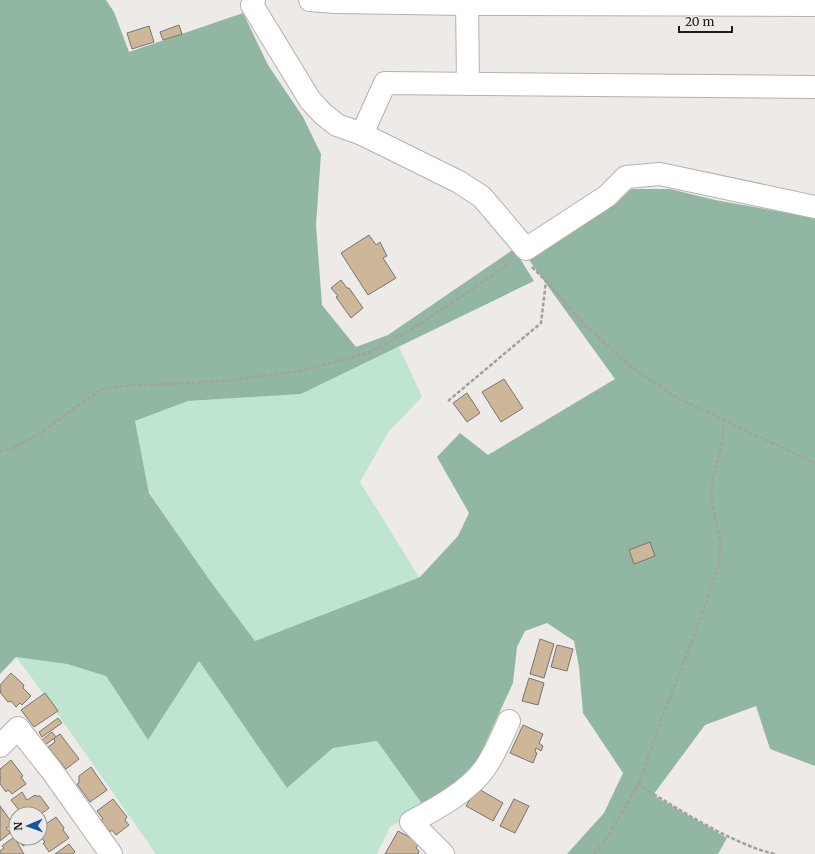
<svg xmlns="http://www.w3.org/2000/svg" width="815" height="854" viewBox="0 0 815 854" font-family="Merriweather,serif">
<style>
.green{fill:#bfe5d0}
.forest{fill:#91b7a2}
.building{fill:#ceb798;stroke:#787572}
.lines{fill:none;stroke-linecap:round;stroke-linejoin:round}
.minor-casing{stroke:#b4b2ae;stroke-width:24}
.path{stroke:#a3a19f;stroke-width:2.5;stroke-dasharray:4 2;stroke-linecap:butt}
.minor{stroke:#fff;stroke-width:22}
</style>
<rect width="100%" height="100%" fill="#edeae7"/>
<g class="green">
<path d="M399,347L422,397L389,431L360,482L419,577L255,641L211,582L149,492L135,421L188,401L301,394Z"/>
<path d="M16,657L67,664L106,676L148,740L199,661L287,788L333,748L377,741L425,808L390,827L377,854H156L35,682Z"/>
</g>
<path class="forest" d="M0,0H106L114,12L129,52L243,13L268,65L303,117L321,154L316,225L322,305L356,347L388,335L514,249L534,281L301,394L188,401L135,421L149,493L211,582L255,641L420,577L458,536L469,513L437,457L460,433L488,455L615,379L529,260L632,189H670L715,200L815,218V766L770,749L756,706L705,725L653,795L727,838L718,854H567L604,813L623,773L583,713L579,667L574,641L547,623L525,631L517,647L513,683L474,768L425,808L377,741L333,748L287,788L199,661L148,740L106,676L67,664L16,657L0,674Z"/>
<g class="building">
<path d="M179,25L182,34L163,40L160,32Z"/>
<path d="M149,26L154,42L132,49L127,33Z"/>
<path d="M369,235L376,245L380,242L387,256L383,258L396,278L368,295L341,253Z"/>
<path d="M341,280L347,288H349L363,308L351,318L336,297L338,296L331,288Z"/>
<path d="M504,379L523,408L501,422L482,392Z"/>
<path d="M467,393L480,413L467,422L453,403Z"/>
<path d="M650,542L655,556L634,564L629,550Z"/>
<path d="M540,639L554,644L544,678L530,674Z"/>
<path d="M557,645L573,649L567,671L551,667Z"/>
<path d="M11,673L24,685L23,688L31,696L22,705L20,703L16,707L11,701L8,702L0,692L1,691L0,689V685Z"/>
<path d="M529,678L544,683L538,705L522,701Z"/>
<path d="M45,693L58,711L34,727L21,710Z"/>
<path d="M58,718L62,723L42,737L39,732Z"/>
<path d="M523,725L543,734L539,743L543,746L541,751L536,748L535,752L537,753L533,763L510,753Z"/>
<path d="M52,732L56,737L45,745L42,740Z"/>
<path d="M60,734L79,759L66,769L48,747L55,742L54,738Z"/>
<path d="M11,760L23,776L21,777L26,784L12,794L8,790L6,792L0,784V779L1,778L0,776V769Z"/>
<path d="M91,767L107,790L90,802L77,784L79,783V776Z"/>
<path d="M477,788L503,803L493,821L466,806Z"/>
<path d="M22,792L27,800L35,795L36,796H40L49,808L40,815L22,814L11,800Z"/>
<path d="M113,799L127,817L125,820L129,825L116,835L112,830L110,832L101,820L103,819L97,811Z"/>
<path d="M514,799L529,806L515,833L500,826Z"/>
<path d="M0,806L13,824L6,828L10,833L0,841Z"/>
<path d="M56,817L64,828L63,830L69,838L49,852L43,843L45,842L40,836V828Z"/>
<path d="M398,831L419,842L416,848L419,851L418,854H385Z"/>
<path d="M14,837L24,854H0V851L4,848L2,846Z"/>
<path d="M17,838H29L31,841L23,846Z"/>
<path d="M69,844L75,852L73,854H55Z"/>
</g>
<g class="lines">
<defs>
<g id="minor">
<path d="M254,0L252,5L310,100L323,114L337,125L362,134L459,182L482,197L526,249L607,196L626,177L660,174L815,207"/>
<path d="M310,0L335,2L467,4L815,5"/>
<path d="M467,0L468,84"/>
<path d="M362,134L385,83L815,87"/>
<path d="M0,746L18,728L52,771L111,854"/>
<path d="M443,854L411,822C436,809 469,791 485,768C495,754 502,736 509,721"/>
</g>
</defs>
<use href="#minor" class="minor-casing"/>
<g class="path">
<path d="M532,267L546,281L585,325L631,367L677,398L815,463"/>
<path d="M448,401L541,323L546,281"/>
<path d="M0,452L10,449L39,434L86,400L103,389L122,386L225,381L300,371L368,353L401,336L464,295L511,262"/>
<path d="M638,784C666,802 692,818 721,833C738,841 756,850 775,854"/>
<path d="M594,854L608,837L640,781L660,723L697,628L718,567L721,545L711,497L713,477L722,444L724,420"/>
</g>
<use href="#minor" class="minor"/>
</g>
<g transform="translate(28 826) rotate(268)"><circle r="19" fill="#edeae7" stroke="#999895"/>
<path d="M0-3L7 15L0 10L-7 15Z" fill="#1555a5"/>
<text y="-6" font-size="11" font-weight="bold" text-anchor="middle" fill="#1c1c1a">N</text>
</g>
<path d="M679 26v6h53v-6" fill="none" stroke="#1c1c1a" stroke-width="2"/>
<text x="685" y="26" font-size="12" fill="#1c1c1a" stroke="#edeae7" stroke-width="3" paint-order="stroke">20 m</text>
</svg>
